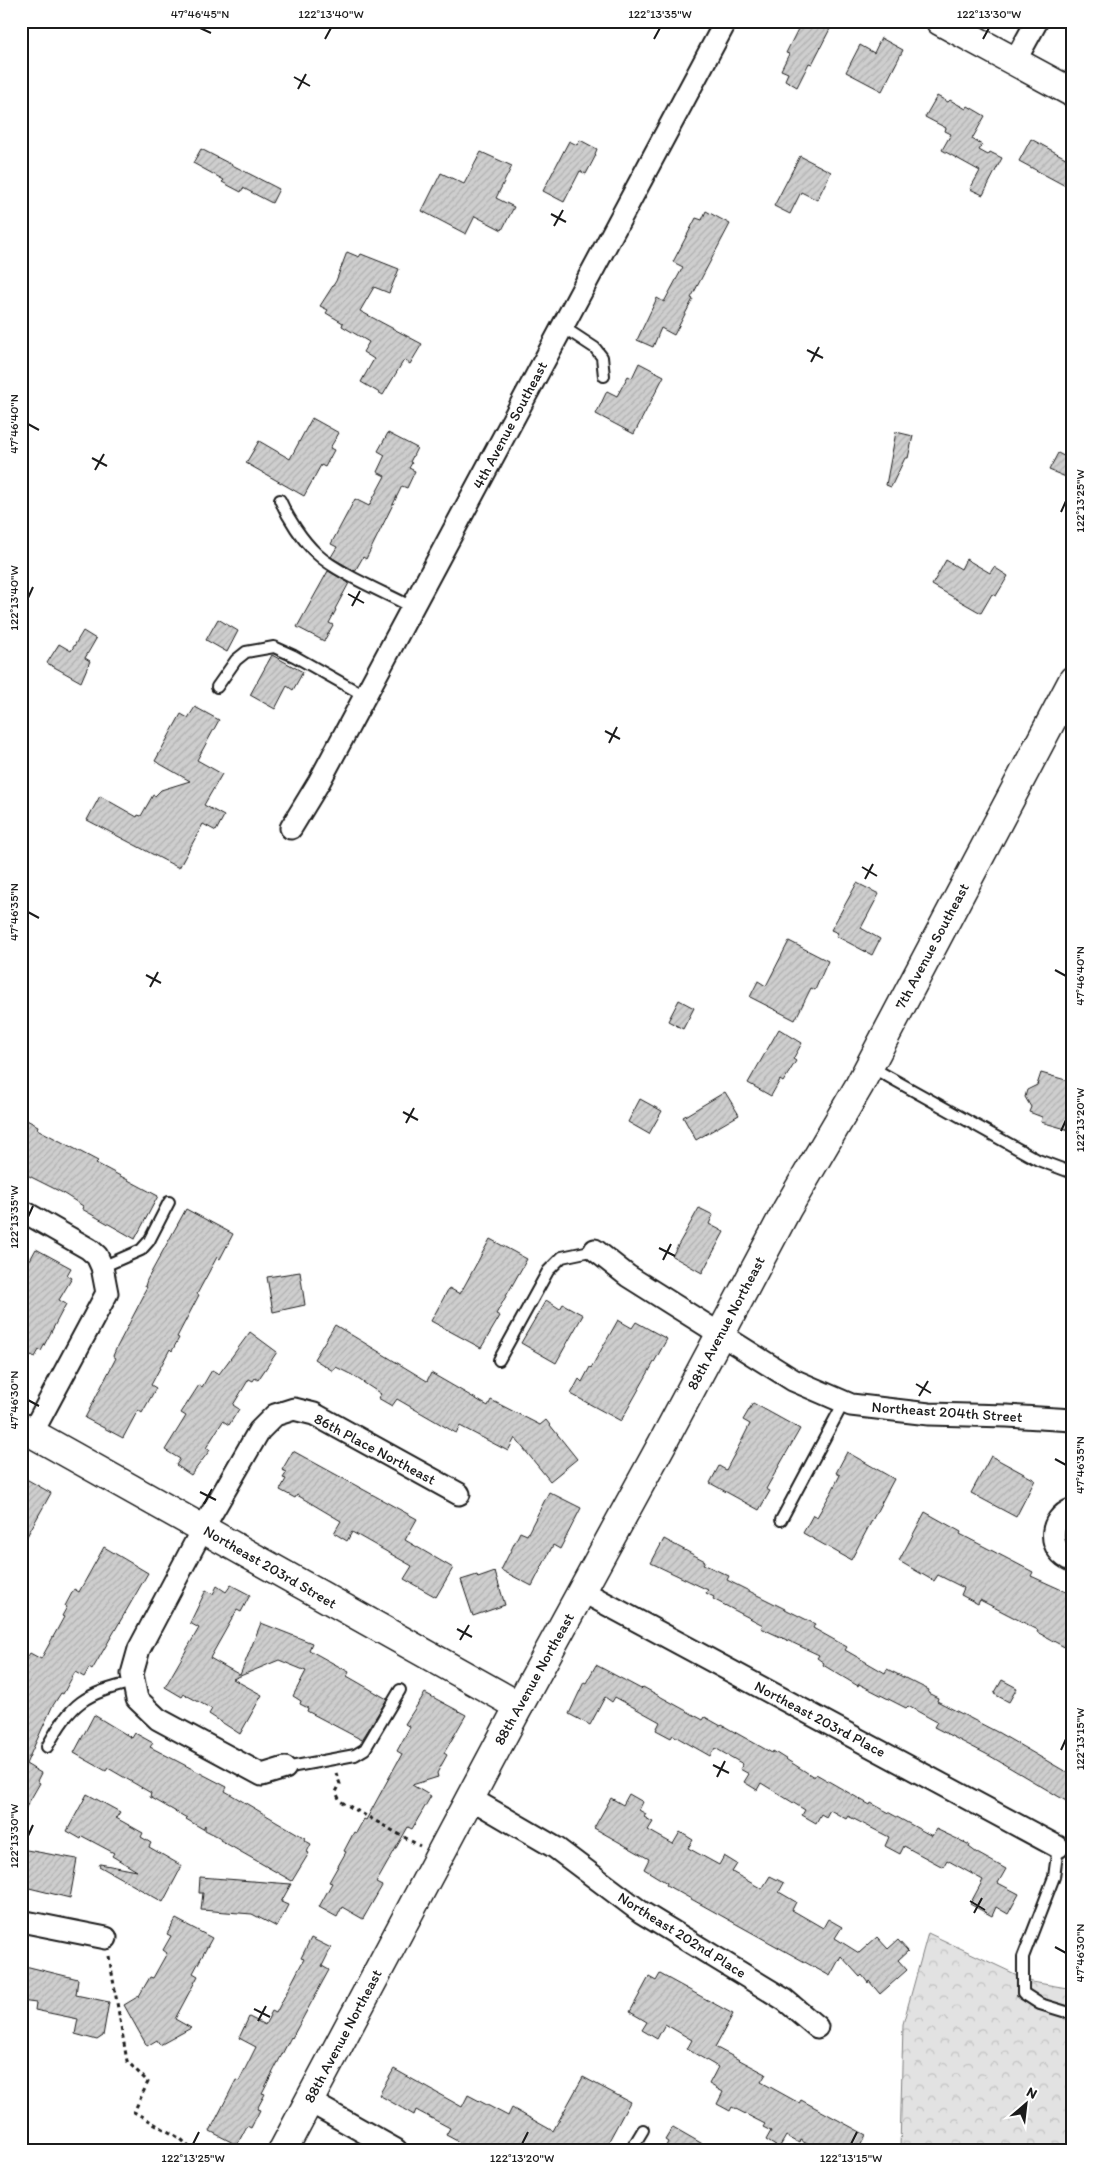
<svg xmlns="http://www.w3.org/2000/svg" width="1094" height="2171" viewBox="0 0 1094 2171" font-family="Itim,sans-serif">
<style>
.forest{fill:url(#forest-crowns);stroke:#7f7f7f}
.building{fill:url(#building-hatch);stroke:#1c1c1c}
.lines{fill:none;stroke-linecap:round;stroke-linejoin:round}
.lane-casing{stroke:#1c1c1c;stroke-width:14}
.street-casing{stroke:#1c1c1c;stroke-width:25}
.secondary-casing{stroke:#1c1c1c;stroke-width:31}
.path{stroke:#1c1c1c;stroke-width:3;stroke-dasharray:4 4;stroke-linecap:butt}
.lane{stroke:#fff;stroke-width:10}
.street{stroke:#fff;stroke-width:21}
.secondary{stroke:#fff;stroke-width:28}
.ticks{fill:none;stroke:#1c1c1c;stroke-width:2}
.labels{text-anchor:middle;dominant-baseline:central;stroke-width:4;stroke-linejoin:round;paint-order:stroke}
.street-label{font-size:15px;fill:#1c1c1c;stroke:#fff}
.neatline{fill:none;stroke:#1c1c1c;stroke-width:2}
.ticks-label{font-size:12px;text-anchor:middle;fill:#1c1c1c}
</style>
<defs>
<pattern id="forest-crowns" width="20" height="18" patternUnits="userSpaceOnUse" patternTransform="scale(1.25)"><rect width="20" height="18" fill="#e2e2e2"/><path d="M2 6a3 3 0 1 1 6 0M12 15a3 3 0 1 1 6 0" fill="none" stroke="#c1c1c1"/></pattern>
<pattern id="building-hatch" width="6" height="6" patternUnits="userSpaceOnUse" patternTransform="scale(1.25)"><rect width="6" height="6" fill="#cecece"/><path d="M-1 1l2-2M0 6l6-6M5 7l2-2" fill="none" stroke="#b0b0b0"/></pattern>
</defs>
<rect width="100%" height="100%" fill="#fff"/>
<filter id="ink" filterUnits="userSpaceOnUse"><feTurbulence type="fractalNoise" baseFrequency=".02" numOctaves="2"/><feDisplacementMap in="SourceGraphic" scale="10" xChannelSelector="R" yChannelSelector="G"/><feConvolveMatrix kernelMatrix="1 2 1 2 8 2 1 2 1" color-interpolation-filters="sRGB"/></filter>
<g filter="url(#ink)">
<path class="forest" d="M928,1933L1032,1982L1073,1989V2150H900L903,2024Z"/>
<g class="building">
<path d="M802,21H834L812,64L809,63L797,87L785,80L788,73L781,70L789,54L786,53Z"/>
<path d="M881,38L903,50L882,91L846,72L860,45L874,53Z"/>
<path d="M937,96L948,102L950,100L966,109L968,106L985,116L972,139L982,145L979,150L988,155L990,152L1002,158L983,195L970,189L980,171L942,150L951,134L945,131L946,128L925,117Z"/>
<path d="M1031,139L1073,162V190L1019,161Z"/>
<path d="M580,140L597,149L595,154L596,155L586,174L580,171L564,202L543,191L569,141L577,145Z"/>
<path d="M201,149L279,189L272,203L243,188L241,192L222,182L224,180L193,163Z"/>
<path d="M481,152L512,166L496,198L514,207L502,230L475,216L466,234L422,211L441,173L464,184Z"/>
<path d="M800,156L831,172L817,200L801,192L790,214L774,206Z"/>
<path d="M706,211L730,224L691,298L693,299L674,335L661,328L653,347L637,340L657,298L664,302L683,267L673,262L696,218L702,220Z"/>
<path d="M347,252L359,257L361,254L399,269L389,293L374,287L360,311L422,344L410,364L404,360L383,395L361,382L374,359L363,352L369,342L342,326L343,323L326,313L328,310L320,306L336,281Z"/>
<path d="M639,363L664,376L634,434L596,414L607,391L617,396L628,376L632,378Z"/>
<path d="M312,418L339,433L330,448L334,450L325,467L321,465L304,496L246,463L259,441L290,459Z"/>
<path d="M896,432L913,436L908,458H905L891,487L886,485Z"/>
<path d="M388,433L417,448L410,462L412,463L409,468L415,471L407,488L402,486L366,559L363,557L355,571L331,557L337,547L331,544L355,499L369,506L385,476L377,472L385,455L378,451Z"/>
<path d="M1058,453L1073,461V480L1049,470Z"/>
<path d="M966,559L990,573L994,567L1008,576L996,596L992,594L981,613L932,585L946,560L961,569Z"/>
<path d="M328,571L349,583L335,609L336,610L329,623L333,625L324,641L297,627Z"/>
<path d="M218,619L238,631L227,652L206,640Z"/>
<path d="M83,631L96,639L85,658L90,661L81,682L47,663L59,644L71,651Z"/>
<path d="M272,655L303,672L293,690L287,686L275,709L250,695Z"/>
<path d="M195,707L219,720L197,760L222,774L204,805L224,816L216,831L203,824L179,868L87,820L100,796L137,817L138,815L141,816L153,795L155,796L161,790L190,781L155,761L181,714L188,718Z"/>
<path d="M857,883L879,894L861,928L880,939L872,955L836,936L838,933L831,930Z"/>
<path d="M789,941L828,961L815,990L811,988L795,1020L750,997L758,981L766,986Z"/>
<path d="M679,1000L694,1008L683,1029L668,1021Z"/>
<path d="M779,1029L802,1043L793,1059L796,1061L783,1082L780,1080L771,1096L748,1083Z"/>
<path d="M1041,1073L1073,1082V1131L1041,1122L1042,1117L1029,1112L1031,1107L1025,1097L1027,1090L1037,1085Z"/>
<path d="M725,1092L739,1115L696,1140L683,1117Z"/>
<path d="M640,1099L662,1111L649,1134L628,1122Z"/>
<path d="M21,1117L38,1126L37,1129L98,1161L96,1163L158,1196L135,1239L82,1209L83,1206L61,1192L21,1172Z"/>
<path d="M699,1208L713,1215L709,1224L724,1232L702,1273L672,1256Z"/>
<path d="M186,1209L233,1234L220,1259L217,1257L197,1294L199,1295L177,1337L179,1338L172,1351L170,1349L151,1385L156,1388L142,1413L138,1410L123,1438L85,1418L116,1358L113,1356L116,1349L144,1295L143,1294L147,1287L145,1286L147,1280Z"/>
<path d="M490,1239L527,1259L496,1314L500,1316L481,1348L431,1321L449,1288L460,1294Z"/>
<path d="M36,1249L71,1268L67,1275L72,1278L59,1300L66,1304L41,1351L39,1350L35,1357L31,1355L21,1373V1276Z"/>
<path d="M300,1272L305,1305L273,1312L267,1277Z"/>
<path d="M546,1300L560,1309L563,1304L583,1315L556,1363L521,1343Z"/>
<path d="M618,1320L632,1328L636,1322L667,1339L621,1421L571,1394L579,1379L582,1382L590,1367L591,1368Z"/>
<path d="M335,1325L427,1381L431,1373L488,1406L491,1400L540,1425L546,1420L577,1459L550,1481L515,1438L508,1451L460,1426L456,1433L397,1399L392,1406L378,1398L381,1394L352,1375L336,1367L333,1371L314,1359Z"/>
<path d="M250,1332L277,1352L258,1380L255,1378L253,1381L249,1379L233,1405L239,1409L229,1425L223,1421L206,1448L210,1450L191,1475L176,1465L180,1459L165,1450L186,1416L181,1413L199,1385L202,1387L212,1370L219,1374Z"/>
<path d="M753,1403L800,1429L766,1489L770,1491L759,1510L710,1483L719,1466L726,1470L741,1442L750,1424L743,1420Z"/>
<path d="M293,1451L417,1519L405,1540L453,1568L436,1597L404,1579L412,1566L352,1532L347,1541L334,1533L341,1521L297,1495L295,1498L280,1490L286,1479L283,1478L287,1472L282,1470Z"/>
<path d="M847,1452L894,1479L851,1560L803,1533L813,1515L817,1517L832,1491L840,1475L836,1473Z"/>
<path d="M991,1456L1035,1480L1016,1517L971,1493Z"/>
<path d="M21,1476L51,1493L21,1547Z"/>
<path d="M549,1492L581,1508L560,1549L553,1545L532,1586L501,1570L520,1532L527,1535Z"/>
<path d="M925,1512L961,1532L960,1534L1033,1572L1031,1576L1073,1595V1641L1068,1649L1037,1632L1038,1630L980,1600L978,1604L961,1595L964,1588L938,1575L934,1581L899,1561Z"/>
<path d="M664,1539L705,1561L703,1564L729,1576L727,1580L815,1624L813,1628L847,1647L845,1650L885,1673L887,1669L929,1690L928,1693L938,1698L937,1701L999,1733L1073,1776V1805L990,1756L934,1727L937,1722L908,1706L906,1708L859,1684L858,1686L823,1665L824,1663L817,1658L819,1655L761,1628L763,1625L713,1599L714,1597L706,1593L708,1590L651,1563Z"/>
<path d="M104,1547L148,1573L92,1670L89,1668L84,1677L75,1672L63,1694L61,1693L52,1707L26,1764L41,1773L37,1781L40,1783L21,1816V1662L25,1661L30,1653L41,1659L64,1617L62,1616L67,1607L65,1606L74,1589L79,1592Z"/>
<path d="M495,1572L505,1605L473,1616L461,1580L477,1575L478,1578Z"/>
<path d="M231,1585L250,1595L241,1612L237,1610L210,1658L240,1675L261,1623L312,1643L309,1650L349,1672L347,1676L387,1699L362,1740L307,1711L308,1708L300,1704L301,1701L293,1696L306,1671L279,1660L233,1679L262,1695L240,1734L209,1714L212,1709L184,1694L182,1697L165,1687L199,1628L190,1623L206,1590L213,1594L217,1586L226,1592Z"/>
<path d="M596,1665L641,1689L643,1687L703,1720L705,1717L721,1726L722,1725L772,1753L773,1751L814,1777L816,1774L870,1805L871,1803L932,1836L936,1829L970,1845L969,1847L977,1853L1006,1869L998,1883L1019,1894L1008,1914L996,1907L992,1916L970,1904L983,1880L947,1860L943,1867L904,1846L900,1854L885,1846L889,1837L848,1816L846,1819L830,1810L826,1817L821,1814L816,1823L802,1815L805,1810L761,1783L757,1790L744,1782L749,1774L740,1769L743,1764L715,1748L710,1756L673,1735L671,1738L656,1730L660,1722L615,1697L612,1702L605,1697L590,1725L569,1714L584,1682L586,1683Z"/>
<path d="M1002,1680L1017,1688L1009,1702L994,1694Z"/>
<path d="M425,1693L466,1715L444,1753L447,1755L437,1773L438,1777L412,1785L431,1796L412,1829L408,1827L376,1883L382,1886L363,1919L342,1907L337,1917L319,1907L332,1883L329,1882L346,1852L344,1851L354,1832L356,1833L364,1819L366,1820L402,1754L397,1751L410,1727L405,1724Z"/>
<path d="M94,1715L132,1738L135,1733L153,1743L150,1747L227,1787L225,1791L305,1838L304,1840L311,1844L307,1852L309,1853L292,1881L220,1840L221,1838L205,1830V1825L203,1829L186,1819L187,1818L150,1797L151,1793L108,1768L106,1771L74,1753Z"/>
<path d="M87,1794L120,1812L116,1818L143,1833L141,1837L151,1843L149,1847L182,1866L163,1902L99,1866L100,1864L137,1871L112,1856L114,1853L82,1836L81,1839L67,1831Z"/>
<path d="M629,1794L643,1802L639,1810L646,1814L644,1817L653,1822L648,1830L673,1844L680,1832L693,1840L688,1848L719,1865L724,1856L737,1864L732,1872L762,1889L770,1876L784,1883L779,1892L796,1902L792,1910L823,1928L828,1919L842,1927L835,1938L859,1953L877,1937L888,1949L898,1940L908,1951L898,1960L907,1970L880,1994L869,1981L868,1983L862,1975L860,1977L841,1956L830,1976L666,1885L667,1883L644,1869L649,1859L594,1828L611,1798L623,1805Z"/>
<path d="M21,1849L77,1859L70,1898L21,1886Z"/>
<path d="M200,1877L291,1884L281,1902L288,1905L277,1927L252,1914L201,1910L203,1893H199Z"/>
<path d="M176,1919L212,1938L193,1973L198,1976L175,2019L191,2028L160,2045L157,2040L147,2046L124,2005L139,1996L150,1977L153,1978L167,1953L163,1950L171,1936L167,1934Z"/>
<path d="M311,1938L331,1948L322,1966L329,1970L292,2038L291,2037L262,2093L265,2094L257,2109L260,2110L251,2128L247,2126L237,2145L210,2131L236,2080L239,2081L256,2047L239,2038L249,2017L265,2025L272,2011L276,2013L304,1959L301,1958Z"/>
<path d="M21,1965L78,1979L76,1995L109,2002L103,2036L97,2040L75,2034L78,2019L35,2010L36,2003L21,2001Z"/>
<path d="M660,1974L733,2014L715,2047L766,2074L761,2082L799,2103L801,2100L866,2135L858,2150H818L800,2140L799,2143L786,2136L779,2148L766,2140L771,2131L763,2127L765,2124L732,2107L730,2111L717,2104L723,2092L709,2084L718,2067L687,2049L692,2040L665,2024L657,2039L642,2030L647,2022L630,2012L649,1977L656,1981Z"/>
<path d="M394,2069L462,2107L468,2095L508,2116L512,2108L553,2131L583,2077L630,2102L604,2150H474L446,2135L450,2128L416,2110L414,2115L379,2095Z"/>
<path d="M673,2127L713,2150H664L668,2142L665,2140Z"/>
</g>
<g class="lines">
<defs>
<g id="lane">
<path d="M563,327L595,348L602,357L604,376"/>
<path d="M280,500C288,518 302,540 317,554C337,573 386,593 412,607"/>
<path d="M217,687L236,660L246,652L274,647L294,656L365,696"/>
<path d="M871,1067L1038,1160L1073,1173"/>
<path d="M102,1267L141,1250L149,1241L169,1202"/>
<path d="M499,1360L548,1271L562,1257L595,1250"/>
<path d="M781,1520L844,1402"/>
<path d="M47,1747C72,1702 84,1694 134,1682"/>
<path d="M285,1768L355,1755L365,1749L400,1690"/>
<path d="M1058,1847L1054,1877L1023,1957V1993L1040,2004L1073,2014"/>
<path d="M631,2150L643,2130"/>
</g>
<g id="street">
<path d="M1015,61L1037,21"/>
<path d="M291,828L319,782L726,21"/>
<path d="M21,1210L89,1249L97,1256L102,1267L107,1293L32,1433"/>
<path d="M595,1250L628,1276L793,1380L851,1405L929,1414L1007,1416L1073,1420"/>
<path d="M1073,1509C1047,1519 1047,1551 1073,1561"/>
<path d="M582,1591L1058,1847"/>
<path d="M285,1768L262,1775L158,1719L137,1699L132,1674L139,1649L203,1528L259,1431L275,1415L294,1409L314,1414L459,1494"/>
<path d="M470,1798L556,1848L641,1912L785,2000L817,2027"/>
<path d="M21,1921L106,1938"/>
<path d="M309,2101L396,2150"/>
</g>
<g id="secondary">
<path d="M940,21L1073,93"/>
<path d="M21,1427L519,1706"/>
<path d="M283,2150L519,1706L662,1444L787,1209L859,1086L1073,680"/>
</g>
</defs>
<use href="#lane" class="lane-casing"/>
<use href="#street" class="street-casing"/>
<use href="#secondary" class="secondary-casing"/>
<g class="path">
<path d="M336,1773L340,1784L336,1792L340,1801L420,1846"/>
<path d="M109,1956L127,2061L148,2082L134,2112L181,2139L192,2150"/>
</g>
<use href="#lane" class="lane"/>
<use href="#street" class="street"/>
<use href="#secondary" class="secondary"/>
</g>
</g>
<path class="ticks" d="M200,28L211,33M325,39L331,28M654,39L660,28M983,39L989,28M294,77L310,86M298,89L306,74M551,214L566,222M554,226L563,210M807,350L823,358M811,362L819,347M28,424L39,430M92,458L107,466M95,470L104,454M1061,512L1066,501M348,594L364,603M28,598L33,587M352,606L360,591M605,731L620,739M609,743L617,727M862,867L877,876M865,879L873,864M28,912L39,918M1055,970L1066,976M146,975L161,983M150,987L158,972M403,1112L418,1120M406,1123L414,1108M1061,1131L1066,1120M28,1217L33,1206M659,1248L675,1256M663,1260L671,1244M916,1384L931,1393M919,1396L928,1381M28,1400L39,1406M1055,1459L1066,1465M200,1492L216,1500M204,1504L212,1489M457,1629L472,1637M460,1640L469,1625M1061,1750L1066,1739M713,1765L729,1773M717,1777L725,1761M28,1836L33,1825M970,1901L985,1910M974,1913L982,1898M1055,1947L1066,1953M254,2009L270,2017M258,2021L266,2006M193,2144L199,2132M522,2144L528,2132M851,2144L857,2132"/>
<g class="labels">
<g class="street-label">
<text transform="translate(510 425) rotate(-62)">4th Avenue Southeast</text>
<text transform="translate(932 946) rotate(-62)">7th Avenue Southeast</text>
<text transform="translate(726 1323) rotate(-62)">88th Avenue Northeast</text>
<text transform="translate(947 1412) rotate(4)">Northeast 204th Street</text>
<text transform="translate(375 1449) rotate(28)">86th Place Northeast</text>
<text transform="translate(270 1567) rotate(30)">Northeast 203rd Street</text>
<text transform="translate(534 1679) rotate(-61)">88th Avenue Northeast</text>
<text transform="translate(820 1719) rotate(28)">Northeast 203rd Place</text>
<text transform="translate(682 1935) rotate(32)">Northeast 202nd Place</text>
<text transform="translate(343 2036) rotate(-62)">88th Avenue Northeast</text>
</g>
</g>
<rect width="1094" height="2171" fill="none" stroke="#fff" stroke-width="55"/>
<g transform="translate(1026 2104) rotate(28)" stroke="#ffffff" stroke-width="4" paint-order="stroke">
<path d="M0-4L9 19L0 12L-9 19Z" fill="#1c1c1c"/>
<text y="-8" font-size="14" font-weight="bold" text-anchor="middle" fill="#1c1c1c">N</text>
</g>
<rect x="28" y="28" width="1038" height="2116" class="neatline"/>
<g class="ticks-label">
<text x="200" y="18">47°46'45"N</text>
<text x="331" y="18">122°13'40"W</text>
<text x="660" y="18">122°13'35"W</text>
<text x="989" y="18">122°13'30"W</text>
<text transform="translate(14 424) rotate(-90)" y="4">47°46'40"N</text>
<text transform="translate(1080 501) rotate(-90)" y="4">122°13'25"W</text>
<text transform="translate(14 598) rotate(-90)" y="4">122°13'40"W</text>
<text transform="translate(14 912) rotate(-90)" y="4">47°46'35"N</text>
<text transform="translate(1080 976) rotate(-90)" y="4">47°46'40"N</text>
<text transform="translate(1080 1120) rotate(-90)" y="4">122°13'20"W</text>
<text transform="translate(14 1217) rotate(-90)" y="4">122°13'35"W</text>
<text transform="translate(14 1400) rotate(-90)" y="4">47°46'30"N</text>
<text transform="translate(1080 1465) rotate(-90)" y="4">47°46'35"N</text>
<text transform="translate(1080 1739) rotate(-90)" y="4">122°13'15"W</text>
<text transform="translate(14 1836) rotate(-90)" y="4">122°13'30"W</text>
<text transform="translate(1080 1953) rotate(-90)" y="4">47°46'30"N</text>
<text x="193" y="2162">122°13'25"W</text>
<text x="522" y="2162">122°13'20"W</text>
<text x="851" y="2162">122°13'15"W</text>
</g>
</svg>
